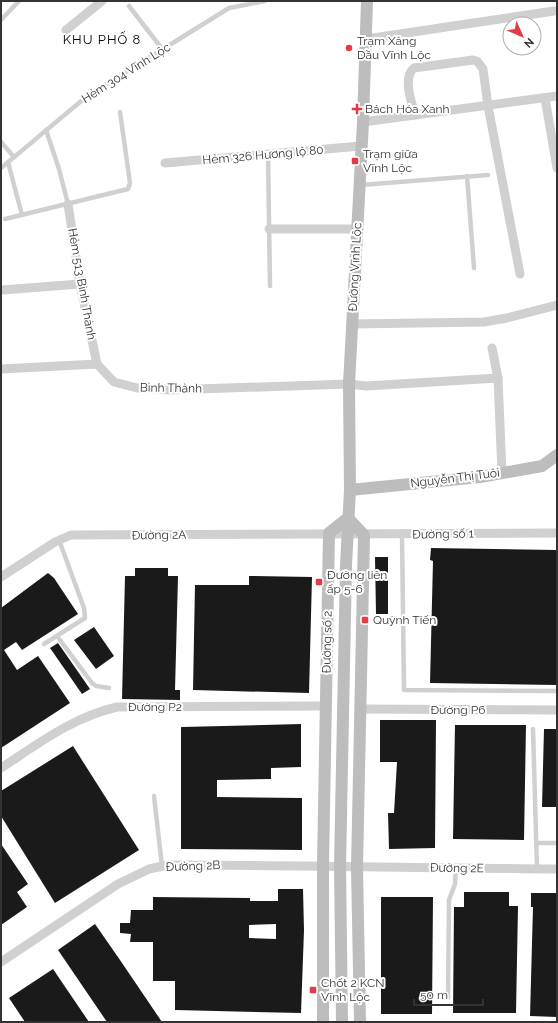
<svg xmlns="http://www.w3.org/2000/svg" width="558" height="1023" viewBox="0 0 558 1023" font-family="Raleway,sans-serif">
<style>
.building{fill:#1a1a1a;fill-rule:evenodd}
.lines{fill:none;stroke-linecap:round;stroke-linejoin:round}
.lane{stroke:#d0d0d0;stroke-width:4.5}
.street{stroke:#d0d0d0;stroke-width:9}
.secondary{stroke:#bdbdbd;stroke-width:12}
.poi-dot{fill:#e63946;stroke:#fff;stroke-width:1.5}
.labels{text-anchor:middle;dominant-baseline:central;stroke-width:4;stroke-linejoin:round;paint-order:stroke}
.poi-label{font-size:12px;fill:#333;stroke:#fff;text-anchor:start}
.street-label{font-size:12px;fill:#333;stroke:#fff}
.neighbourhood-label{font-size:13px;letter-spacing:1px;fill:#000;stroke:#fff}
</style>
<rect width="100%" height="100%" fill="#fff"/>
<g class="building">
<path d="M431,548L557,550V685L430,683L433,561L430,560Z"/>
<path d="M375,557H388V614H376Z"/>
<path d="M135,568H168V576H178L175,690H180V700L122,699L125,576H135Z"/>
<path d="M48,573L54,578L78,614L22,650L16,642L4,650L17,670L38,656L70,703L1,748V608Z"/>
<path d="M249,576L312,577L309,693L193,690L195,585H249Z"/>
<path d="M94,627L114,656L96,669L74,640Z"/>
<path d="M58,643L90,689L82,694L50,648Z"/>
<path d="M380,720H436L435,848L389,849L388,813H394L397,762H380Z"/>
<path d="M301,724V767L271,768V779L217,780V797L302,798V850L181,849V727Z"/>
<path d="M455,725H526L524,840L453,839Z"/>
<path d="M544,729H557V807H542Z"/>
<path d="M73,746L139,850L55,903L1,816V791Z"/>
<path d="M1,844L28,884L17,892L27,907L1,925Z"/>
<path d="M278,889H303L304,930L301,1013L175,1010V981H153V942H130L131,934L120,933V923H130L131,910H153V897L250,898V901H278ZM276,924V939L249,938V925Z"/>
<path d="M464,892H509V906H518L516,1013H453L454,907H464Z"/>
<path d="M531,893H557V1017L530,1016L533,907H531Z"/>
<path d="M381,897H433L432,1014H381Z"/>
<path d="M95,924L120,960L162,1022H107L58,950Z"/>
<path d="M53,969L89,1022H25L9,998Z"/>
</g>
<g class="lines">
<g class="lane">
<path d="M129,6L163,50"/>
<path d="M1,20L19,1"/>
<path d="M46,130L59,169L68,204"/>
<path d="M1,142L14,157"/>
<path d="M268,154L270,286"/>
<path d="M8,162L22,215"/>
<path d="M1,168L86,97L229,8L265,1"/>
<path d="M467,176L474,268"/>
<path d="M361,185L488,175"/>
<path d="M5,219L128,189L130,183L120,112"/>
<path d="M402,535L404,690L557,691"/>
<path d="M57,636L92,683L96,686L109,688"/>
<path d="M44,644L85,618L84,608L59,540"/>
<path d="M533,729L537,869"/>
<path d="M154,796L162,866"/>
<path d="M536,843H557"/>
<path d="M448,998L449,900L455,884L456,867"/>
</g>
<g class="street">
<path d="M66,30L102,1"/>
<path d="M366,39L554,11"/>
<path d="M545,98L557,168"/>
<path d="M415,115C412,103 402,78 414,68L473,60L477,61L483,69L488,106L520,274"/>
<path d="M363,122L557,96"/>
<path d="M165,163L361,146"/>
<path d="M68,204L80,284L97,364"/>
<path d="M269,229H357"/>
<path d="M2,290L80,284"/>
<path d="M352,324L484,322L507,318L557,305"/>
<path d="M492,348L498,378"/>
<path d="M1,369L97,364L114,382L137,388L169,390L349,384L366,386L498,378L502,473"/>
<path d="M1,577L55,542L71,535L557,533"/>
<path d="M360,709L557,710"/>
<path d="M1,768C38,744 73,717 117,707L326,706"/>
<path d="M1,962L118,884L149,869L168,865C298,865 427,868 557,869"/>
</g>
<g class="secondary">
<path d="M350,490L480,477L542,466L557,455"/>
<path d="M348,518L364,535L357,868L360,1022"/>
<path d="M323,1022V865L329,533L348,518"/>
<path d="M342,1022L340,866L346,565L350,490L349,384L363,122L367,1"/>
</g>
</g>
<g class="poi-dot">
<circle cx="349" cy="48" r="4"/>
<path d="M355 103h4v4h4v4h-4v4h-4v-4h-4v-4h4z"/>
<rect x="351" y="157" width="8" height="8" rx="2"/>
<rect x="315" y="578" width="8" height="8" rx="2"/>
<rect x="361" y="616" width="8" height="8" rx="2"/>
<rect x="309" y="986" width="8" height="8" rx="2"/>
</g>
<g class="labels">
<g class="poi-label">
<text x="357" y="41">Trạm Xăng<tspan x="357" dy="14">Dầu Vĩnh Lộc</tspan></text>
<text x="365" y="109">Bách Hóa Xanh</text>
<text x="363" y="154">Trạm giữa<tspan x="363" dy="14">Vĩnh Lộc</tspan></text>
<text x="327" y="575">Đường liên<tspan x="327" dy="14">ấp 5-6</tspan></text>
<text x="373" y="620">Quỳnh Tiến</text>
<text x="321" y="983">Chốt 2 KCN<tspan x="321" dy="14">Vĩnh Lộc</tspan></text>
</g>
<g class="street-label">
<text transform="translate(126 73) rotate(-32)">Hẻm 304 Vĩnh Lộc</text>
<text transform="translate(263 155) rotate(-5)">Hẻm 326 Hương lộ 80</text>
<text transform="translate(355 267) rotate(-87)">Đường Vĩnh Lộc</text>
<text transform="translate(82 284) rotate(80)">Hẻm 513 Bình Thành</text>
<text transform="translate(171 388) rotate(1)">Bình Thành</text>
<text transform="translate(455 478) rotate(-7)">Nguyễn Thị Tuôi</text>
<text transform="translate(443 534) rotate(-1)">Đường số 1</text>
<text transform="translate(159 535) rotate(-1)">Đường 2A</text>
<text transform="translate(327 642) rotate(-89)">Đường số 2</text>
<text x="155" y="707">Đường P2</text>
<text x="458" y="710">Đường P6</text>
<text transform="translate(193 866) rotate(-2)">Đường 2B</text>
<text transform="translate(457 868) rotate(1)">Đường 2E</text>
</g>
<g class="neighbourhood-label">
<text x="102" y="39">KHU PHỐ 8</text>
</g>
</g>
<rect width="558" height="1023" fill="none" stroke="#333333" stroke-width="4"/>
<g transform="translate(522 36) rotate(135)"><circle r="19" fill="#ffffff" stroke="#adadad"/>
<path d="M0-3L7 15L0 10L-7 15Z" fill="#e63946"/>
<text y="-6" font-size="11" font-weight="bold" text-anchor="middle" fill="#333333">N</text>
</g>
<path d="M414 999v6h69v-6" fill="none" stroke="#333333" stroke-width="2"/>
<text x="420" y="999" font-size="12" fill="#333333" stroke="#ffffff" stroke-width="3" paint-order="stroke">50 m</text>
</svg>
